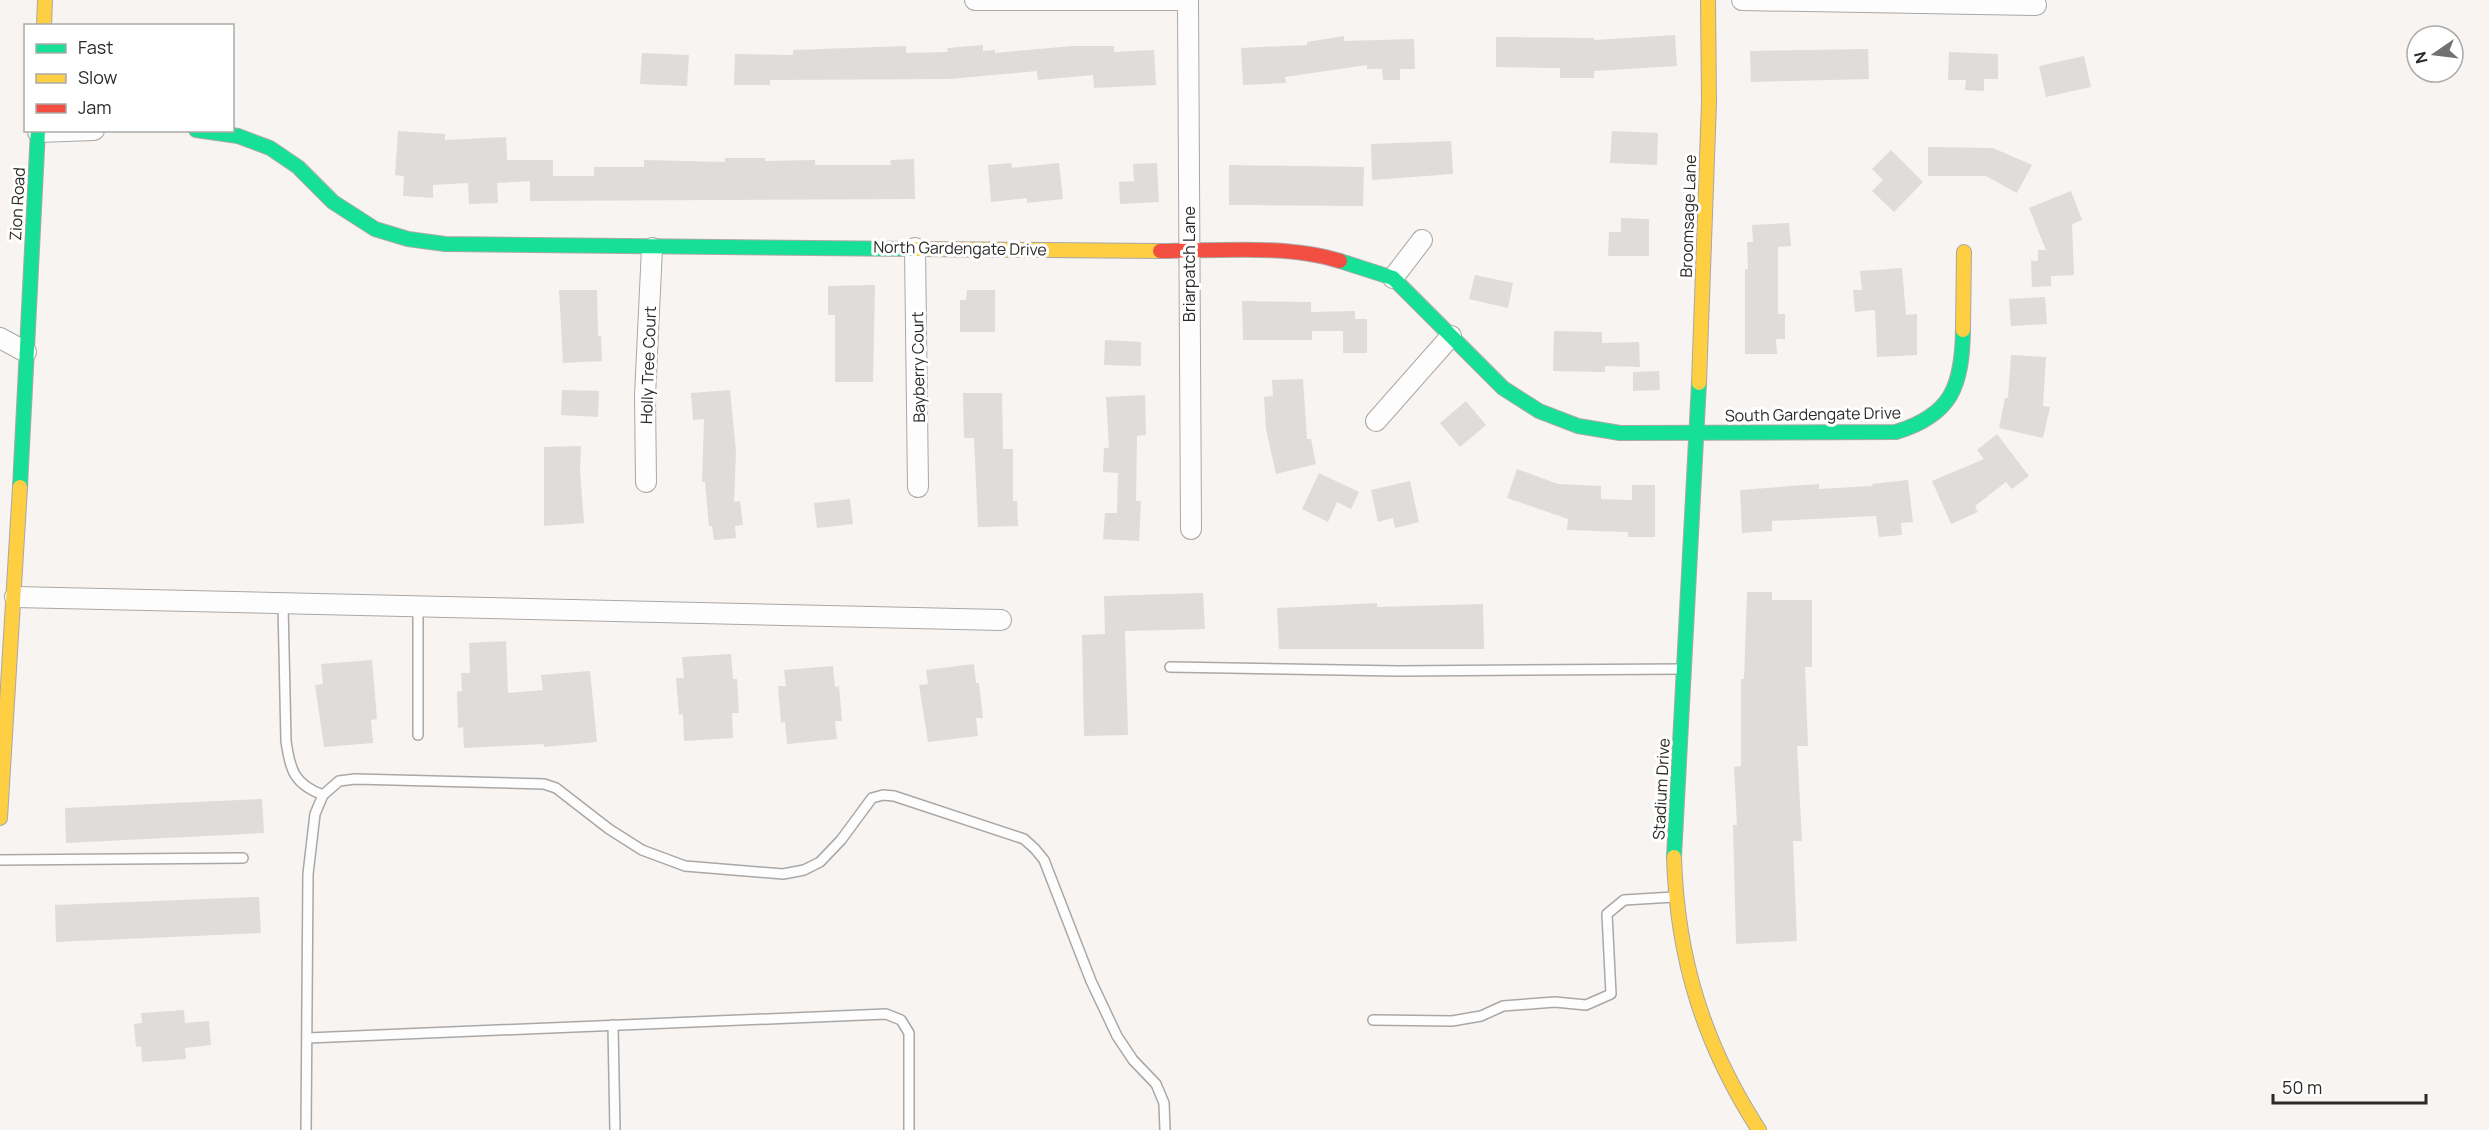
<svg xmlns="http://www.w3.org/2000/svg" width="2489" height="1130" viewBox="0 0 2489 1130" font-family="Manrope,sans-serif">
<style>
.building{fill:#dfdcdb}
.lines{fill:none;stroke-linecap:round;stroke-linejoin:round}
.lane-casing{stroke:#aaa8a6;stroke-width:12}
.street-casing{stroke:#aaa8a6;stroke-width:22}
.fast-casing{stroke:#aaa8a6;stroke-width:16}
.slow-casing{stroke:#aaa8a6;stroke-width:16}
.jam-casing{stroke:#aaa8a6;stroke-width:16}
.lane{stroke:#fefdfd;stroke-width:9}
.street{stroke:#fefdfd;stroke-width:20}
.fast{stroke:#16e098;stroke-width:14}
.slow{stroke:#ffcf43;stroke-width:14}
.jam{stroke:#f24e42;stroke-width:14}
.labels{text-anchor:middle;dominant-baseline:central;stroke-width:6;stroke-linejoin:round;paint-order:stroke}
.street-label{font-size:16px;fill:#2b2a28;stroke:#fff}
</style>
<rect width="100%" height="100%" fill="#f7f4f2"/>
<g class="building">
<path d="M1675,35L1677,66L1594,71V78H1560V68L1496,67V37L1594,38V40Z"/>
<path d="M1344,36V41L1414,39L1415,69H1400V80H1383L1382,69H1367V65L1285,77L1286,83L1243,85L1241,48L1307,45V42Z"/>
<path d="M983,45V51L995,50V53L1072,46H1114V52L1154,50L1156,85L1094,88L1093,75L1038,80L1037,71L950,79L770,80V85H734L735,54L793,55V50L906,46V53L948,52L947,48Z"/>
<path d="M1868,49L1869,79L1751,82L1750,51Z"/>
<path d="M1949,52L1998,54V79H1984V91L1965,90L1966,80H1948Z"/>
<path d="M642,53L689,55L687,86L640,84Z"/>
<path d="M2084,56L2091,87L2046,97L2039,66Z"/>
<path d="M398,131L445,134V140L506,137L507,160H553V176H594V167H644V160L725,162V158H765V161L815,160V165H891L890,160L914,159L915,199L530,201V181L497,183L498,203L469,204L468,183L433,185V198L403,196L404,176L395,175Z"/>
<path d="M1612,131L1658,133L1657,165L1610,163Z"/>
<path d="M1451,141L1453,174L1372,180L1371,144Z"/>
<path d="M1928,147L1993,148L2032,165L2017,193L1986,176H1928Z"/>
<path d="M1891,150L1923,182L1894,212L1872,191L1883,180L1872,169Z"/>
<path d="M1011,163L1012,168L1059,163L1063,199L1027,203V198L991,202L988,165Z"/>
<path d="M1157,163L1159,202L1120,204L1119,182L1134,181L1133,164Z"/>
<path d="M1229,165L1364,167L1363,206L1229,205Z"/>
<path d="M2071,191L2082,220L2072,224L2074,275L2051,276V286L2032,287L2031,261H2038V250H2046L2029,208Z"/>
<path d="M1621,218L1649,219V256H1608L1609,232H1621Z"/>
<path d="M1789,223L1791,246L1778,247V314H1785V339H1776L1777,354H1745V269H1748L1747,242H1753L1752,225Z"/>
<path d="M1902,268L1906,315L1917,314V355L1877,357L1875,310L1855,312L1853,290H1862L1860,271Z"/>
<path d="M1475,275L1513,283L1508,308L1469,299Z"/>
<path d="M875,285L873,382H835V315H828V286Z"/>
<path d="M559,290H597L598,336H601L602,361L563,363Z"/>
<path d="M967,290H995V332H960V300H966Z"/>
<path d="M2045,297L2047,324L2011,326L2009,299Z"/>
<path d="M1242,301L1311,302V312L1355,311V319H1367V353H1343V331H1312V340H1243Z"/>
<path d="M1554,331L1602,332V343L1639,342L1640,367L1605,366V372L1553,371Z"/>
<path d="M1105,340L1141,342V366L1104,365Z"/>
<path d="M2011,355L2046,357L2043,406L2050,407L2043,438L1999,428L2005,398H2008Z"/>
<path d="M1659,371L1660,390L1633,391V372Z"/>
<path d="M1303,379L1307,439H1311L1316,464L1276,474L1266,429L1264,397L1273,396L1272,380Z"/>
<path d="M562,390L599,391L598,417L561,415Z"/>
<path d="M730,390L736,452L734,502L740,501L743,525L735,526L736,538L714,540L712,526H709L705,482H702L704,419L693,420L691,393Z"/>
<path d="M963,393H1002L1003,449H1013V501H1017L1018,526L978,527L974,438H964Z"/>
<path d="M1145,395L1146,435L1137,436L1136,501H1141L1139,541L1103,539L1105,513H1117L1118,473L1103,472L1104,448H1109L1106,397Z"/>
<path d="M1466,401L1486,425L1460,447L1440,423Z"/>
<path d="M1997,434L2029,476L2012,489L2006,482L1975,506L1978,512L1951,524L1932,481L1984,459L1977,450Z"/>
<path d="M581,446L580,471L584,523L544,526V447Z"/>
<path d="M1517,469L1558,484L1601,486V499L1632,500V485H1655V537H1628V532L1567,530L1568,519L1507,498Z"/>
<path d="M1319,473L1359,492L1351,509L1337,502L1328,522L1302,509Z"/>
<path d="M1908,480L1913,522L1901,523L1902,535L1879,537L1876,516L1772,521V531L1742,533L1740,490L1819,484V489L1873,486L1872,484Z"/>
<path d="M1410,481L1419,522L1395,528L1393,518L1378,522L1371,490Z"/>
<path d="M850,499L853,524L817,528L814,503Z"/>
<path d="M1747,592H1772V600H1812V667H1805L1808,746H1797L1802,841H1793L1797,941L1736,944L1733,825H1737L1734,767L1741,766V679H1744Z"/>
<path d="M1203,593L1205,629L1125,631L1128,735L1084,736L1082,635L1105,634L1104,596Z"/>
<path d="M1377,603V607L1483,604L1484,649H1279L1277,608Z"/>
<path d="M506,641L508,693L543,690L541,675L590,671L597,742L544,747V744L464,748L463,727L458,728L457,692L462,691L461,673H470L469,643Z"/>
<path d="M731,654L733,679H737L739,713H732L733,738L684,741L683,714L679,715L676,678H684L682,657Z"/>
<path d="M372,660L377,719L371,720L373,743L324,747L315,685L323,684L321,664Z"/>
<path d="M974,664L976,683H979L983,718H976L978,736L928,742L919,685L928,684L926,670Z"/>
<path d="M833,666L835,687L839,686L842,721H835L837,739L787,744L785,722L781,723L778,686H786L784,670Z"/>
<path d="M262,799L264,833L66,843L65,808Z"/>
<path d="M259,897L261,933L56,942L55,905Z"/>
<path d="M184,1010L185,1023L209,1021L211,1045L185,1048L186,1059L142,1062L141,1046L136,1047L134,1024L142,1023L141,1013Z"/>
</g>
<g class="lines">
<defs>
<g id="lane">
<path d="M283,605L286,741C290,770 294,784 323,795"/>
<path d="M1170,667L1398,671L1683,669"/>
<path d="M418,735V608"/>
<path d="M0,860L243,858"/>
<path d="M1373,1020L1452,1021L1481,1016L1503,1006L1555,1002L1586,1005L1611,994L1607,914L1624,900L1674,897"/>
<path d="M613,1025L615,1130"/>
<path d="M308,1038L886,1014L901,1020L909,1033V1130"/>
<path d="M306,1130L308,874L315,814L323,795L339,781L355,779L544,784L556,788L609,829L642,850L685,866L783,874L804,870L820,862L841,840L872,798L883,795L894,796L1024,839L1035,849L1044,860L1091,981L1117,1036L1133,1060L1156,1084L1164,1103L1165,1130"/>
</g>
<g id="street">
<path d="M975,0H1185"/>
<path d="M1188,0L1191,529"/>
<path d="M1742,0L2036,5"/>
<path d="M38,132L94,130"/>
<path d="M915,248L918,487"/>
<path d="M1393,278L1422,240"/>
<path d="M0,338L26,352"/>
<path d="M1376,421L1451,336"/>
<path d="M646,482L645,396L652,248"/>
<path d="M15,597L1001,620"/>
</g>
<g id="fast">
<path d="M196,130L238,136L270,148L298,167L333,202L375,229L408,239L445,244L913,249"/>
<path d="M1340,261L1393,278L1503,388L1539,411L1578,426L1620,433L1896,432C1952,415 1962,386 1963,330"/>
<path d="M20,487L38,130"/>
<path d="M1674,857L1699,383"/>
</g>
<g id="slow">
<path d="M44,26L45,0"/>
<path d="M913,249L1160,251"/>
<path d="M1963,330L1964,252"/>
<path d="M1699,383L1709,102L1708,0"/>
<path d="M0,818L20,487"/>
<path d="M1674,857C1677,959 1704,1045 1759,1130"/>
</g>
<path id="jam" d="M1160,251C1216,251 1286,244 1340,261"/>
</defs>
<use href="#lane" class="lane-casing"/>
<use href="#street" class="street-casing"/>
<use href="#fast" class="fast-casing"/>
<use href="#slow" class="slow-casing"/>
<use href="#jam" class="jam-casing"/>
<use href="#lane" class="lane"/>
<use href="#street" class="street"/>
<use href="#fast" class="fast"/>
<use href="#slow" class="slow"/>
<use href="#jam" class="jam"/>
</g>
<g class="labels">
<g class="street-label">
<text transform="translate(17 204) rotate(-87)">Zion Road</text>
<text transform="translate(1688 216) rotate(-88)">Broomsage Lane</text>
<text transform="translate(960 248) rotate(1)">North Gardengate Drive</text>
<text transform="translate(1189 264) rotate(-90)">Briarpatch Lane</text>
<text transform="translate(648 365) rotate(-88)">Holly Tree Court</text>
<text transform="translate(918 367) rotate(-91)">Bayberry Court</text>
<text transform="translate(1813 414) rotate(-1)">South Gardengate Drive</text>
<text transform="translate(1661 789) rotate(-87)">Stadium Drive</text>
</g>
</g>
<rect x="24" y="24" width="210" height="108" fill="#ffffff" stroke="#aaaaa9" stroke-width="1.5"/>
<rect x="36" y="44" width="30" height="9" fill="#16e098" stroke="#aaaaa9" stroke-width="1.5"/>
<text x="78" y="54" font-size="18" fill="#2b2a28">Fast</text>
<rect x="36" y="74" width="30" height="9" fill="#ffcf43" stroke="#aaaaa9" stroke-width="1.5"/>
<text x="78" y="84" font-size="18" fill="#2b2a28">Slow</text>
<rect x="36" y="104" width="30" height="9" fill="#f24e42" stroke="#aaaaa9" stroke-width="1.5"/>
<text x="78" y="114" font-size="18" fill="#2b2a28">Jam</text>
<g transform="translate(2435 54) rotate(256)"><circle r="28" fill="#ffffff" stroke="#aaaaa9" stroke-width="1.5"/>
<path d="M0-4.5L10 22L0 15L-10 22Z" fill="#72716f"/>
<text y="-9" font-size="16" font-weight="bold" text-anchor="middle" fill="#2b2a28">N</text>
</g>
<path d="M2273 1094v9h153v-9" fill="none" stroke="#2b2a28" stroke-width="3"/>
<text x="2282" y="1094" font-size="18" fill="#2b2a28" stroke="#ffffff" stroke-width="4.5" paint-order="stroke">50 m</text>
</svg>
